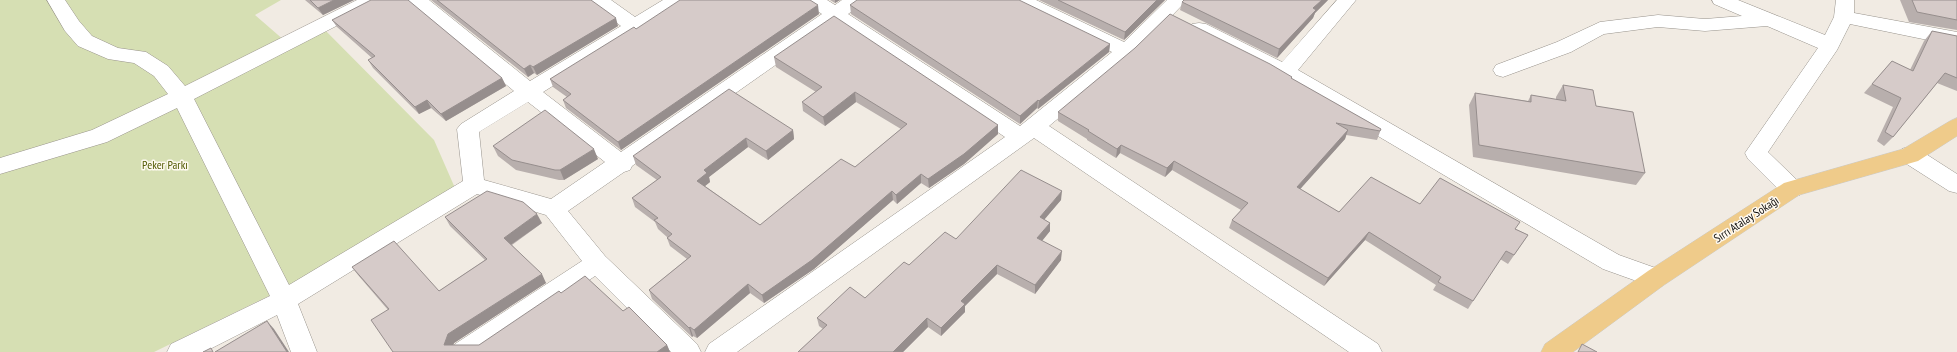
<svg xmlns="http://www.w3.org/2000/svg" width="1957" height="352" viewBox="0 0 1957 352" font-family="'PT Sans Narrow',sans-serif">
<style>
.green{fill:#d6dfb3}
.lines{fill:none;stroke-linecap:round;stroke-linejoin:round}
.minor-casing{stroke:#98938c;stroke-width:1}
.major-casing{stroke:#cacac9;stroke-width:1}
.minor{fill:#fff;fill-rule:evenodd}
.major{fill:#efcb8a;fill-rule:evenodd}
.wall{fill:#b8afad}
.shaded-wall{fill:#968e8d}
.building{fill:#d6cbc9;stroke:#968e8d}
.labels{text-anchor:middle;dominant-baseline:central;stroke-width:3;stroke-linejoin:round;paint-order:stroke}
.park-label{font-size:12px;fill:#535c04;stroke:#fef9f0}
.street-label{font-size:12px;fill:#0f0d0b;stroke:#fef9f0}
</style>
<rect width="100%" height="100%" fill="#f1ebe3"/>
<path class="green" d="M0,0H281L255,15L285,41L318,23L434,140L455,188L308,277L154,352H0Z"/>
<g class="lines">
<defs>
<g id="minor">
<path d="M47,0H65L79,21L92,36L118,48L146,52L168,66L185,86L357,0H381L379,4L194,99L289,285L463,181L457,129L461,124L514,91L410,4L408,0H429L530,81L621,26L591,4L589,0H611L635,17L663,0H686L684,4L543,92L621,152L822,14L807,4L805,0H827L835,5L842,0H864L862,4L848,14L1020,126L1112,52L1013,4L1011,0H1036L1124,42L1167,0H1187L1133,56L1049,126L1378,344L1382,352H1349L1034,138L737,352H705L709,344L1005,137L835,23L632,166L630,170L624,172L568,211L605,256L697,344L701,352H671L595,276L484,352H451L455,344L582,261L546,215L477,194L298,304L317,352H291L277,315L204,352H167L171,344L270,296L177,108L107,142L0,174V158L92,130L168,94L154,76L134,63L108,59L78,46L65,31ZM528,102L605,162L551,199L484,180L479,132Z"/>
<path d="M1337,0H1356L1298,70L1619,255L1664,271L1668,278L1664,285L1656,288L1603,269L1278,77L1192,34L1189,29L1192,24L1199,23L1206,24L1282,62Z"/>
<path d="M1712,0H1738L1825,35L1834,17L1836,0H1854V13L1957,32V46L1850,24L1837,50L1768,152L1800,183L1803,189L1800,195L1792,197L1784,195L1748,159L1745,153L1818,48L1767,26L1705,31L1658,27L1604,34L1571,52L1503,77L1496,75L1493,70L1496,65L1557,42L1600,22L1658,15L1705,19L1742,16L1714,4Z"/>
<path d="M1910,147L1918,149L1957,174V193L1949,191L1902,161L1899,155L1902,149Z"/>
</g>
<path id="major" d="M1957,118V136L1918,161L1799,195L1664,285L1573,352H1541L1545,344L1648,271L1784,183L1903,149L1950,121Z"/>
</defs>
<use href="#minor" class="minor-casing"/>
<use href="#major" class="major-casing"/>
<use href="#minor" class="minor"/>
<use href="#major" class="major"/>
</g>
<g class="wall">
<path d="M305,0H354L323,15Z"/>
<path d="M431,0H591L618,26L537,75L534,73L528,77Z"/>
<path d="M830,0H840L835,3Z"/>
<path d="M1039,0H1165L1124,40Z"/>
<path d="M1184,0H1328L1315,13L1313,18L1277,58L1180,10L1182,2Z"/>
<path d="M1900,0H1957V30L1909,22Z"/>
<path d="M850,5L1110,44L1109,52L1038,109L1037,108L1020,124L851,14Z"/>
<path d="M819,14L621,150L566,108L563,100L567,97L553,87L550,79L636,29Z"/>
<path d="M332,20L502,78L506,86L446,121L431,108L419,114L373,68L368,60L372,58L337,27Z"/>
<path d="M1932,31L1957,36V91L1937,83L1893,137L1884,146L1877,141L1893,107L1864,93L1892,61L1910,70L1924,41Z"/>
<path d="M774,57L998,125V134L964,164L929,188L921,183L897,204L893,200L814,269L764,303L750,293L697,338L693,336L692,337L652,299L649,290L687,259L670,246L667,238V237L658,229L655,222L635,207L632,198L657,180L636,165L633,156L793,130L794,139L768,160L748,147L709,177L710,182L705,186L760,225L855,167L901,129L856,102L825,126L803,111L802,102L816,92L776,67Z"/>
<path d="M1292,77V79L1381,129L1377,140L1346,135L1345,139L1300,189L1339,212L1420,204L1516,229L1528,235L1508,264L1500,259L1468,309L1433,290L1436,285L1365,240L1324,286L1229,228L1232,220L1241,210L1172,170L1165,177L1120,153L1116,158L1087,140V139L1058,121V112Z"/>
<path d="M1563,85L1596,106L1645,173L1636,185L1473,157L1469,105L1475,93L1528,101L1531,95L1556,100V97Z"/>
<path d="M493,146L598,159L564,180H559L516,170L498,156Z"/>
<path d="M1061,200L1044,219L1050,223V231L1042,241L1061,260L1035,294L997,274L965,306V312L941,336L928,327L903,352H798L823,329L819,326L817,318L865,298L909,265L956,239Z"/>
<path d="M445,217L542,223L512,245L546,283L454,343L453,345H479L561,293L623,311L667,345L670,352H393L388,310L358,275L352,267L439,291L485,260L450,226Z"/>
</g>
<g class="shaded-wall">
<path d="M334,0H354L323,15L318,8Z"/>
<path d="M835,0H840L835,3Z"/>
<path d="M1157,0H1165L1124,40L1125,32Z"/>
<path d="M1322,0H1328L1315,13L1313,18L1277,58L1279,49L1313,8Z"/>
<path d="M818,5L819,14L621,150L618,142Z"/>
<path d="M616,18L618,26L537,75L533,67Z"/>
<path d="M1110,44L1109,52L1038,109L1039,101Z"/>
<path d="M530,65L534,73L528,77L524,69Z"/>
<path d="M502,78L506,86L446,121L441,114Z"/>
<path d="M855,92L856,102L825,126L823,117Z"/>
<path d="M427,100L431,108L419,114L415,107Z"/>
<path d="M1038,100L1037,108L1020,124V116Z"/>
<path d="M998,125V134L964,164L929,188L928,179Z"/>
<path d="M793,130L794,139L768,160L766,151Z"/>
<path d="M1348,130L1345,139L1294,196L1297,187Z"/>
<path d="M746,138L748,147L709,177L710,182L700,190L697,181L704,170Z"/>
<path d="M1121,145L1120,153L1116,158L1117,149Z"/>
<path d="M594,149L598,159L564,180L560,170Z"/>
<path d="M1174,161L1172,170L1165,177L1167,168Z"/>
<path d="M921,174V183L897,204L896,195Z"/>
<path d="M892,191L893,200L814,269L764,303L762,295Z"/>
<path d="M1062,191L1061,200L1039,226L1040,217Z"/>
<path d="M537,214L542,223L509,246L504,238Z"/>
<path d="M1050,223V231L1037,247V238Z"/>
<path d="M1369,232L1365,240L1324,286L1328,278Z"/>
<path d="M1062,251L1061,260L1035,294V285Z"/>
<path d="M997,265V274L965,306V312L941,336V328L961,301Z"/>
<path d="M542,274L546,283L454,343L451,352L444,345L448,334Z"/>
<path d="M748,284L750,293L697,338L694,330Z"/>
<path d="M927,318L928,327L903,352H893Z"/>
<path d="M267,321L274,329L289,352H287Z"/>
<path d="M690,327L693,336L692,337L689,328Z"/>
<path d="M667,345L670,352H657Z"/>
</g>
<g class="building">
<path d="M310,0H334L318,8Z"/>
<path d="M371,0H408L502,78L441,114L427,100L415,107L368,60L375,56L332,20Z"/>
<path d="M437,0H591L616,18L533,67L530,65L524,69Z"/>
<path d="M680,0H810L818,5L618,142L563,100L571,94L550,79L634,27L636,29Z"/>
<path d="M857,0H1019L1110,44L1039,101L1038,100L1020,116L850,5Z"/>
<path d="M1058,0H1157L1125,32Z"/>
<path d="M1184,0H1322L1313,8L1316,10L1279,49L1182,2Z"/>
<path d="M1912,0H1957V20L1917,12Z"/>
<path d="M1170,14L1270,64L1292,77L1291,78L1381,129L1380,131L1336,123L1348,130L1297,187L1339,212L1371,177L1420,204L1440,178L1520,222L1515,229L1528,235L1514,255L1506,251L1473,301L1438,282L1441,277L1369,232L1328,278L1232,220L1248,203L1174,161L1167,168L1121,145L1117,149L1088,131L1089,130L1058,112L1135,48Z"/>
<path d="M834,16L998,125L964,154L928,179L921,174L896,195L892,191L812,260L762,295L748,284L694,330L690,327L689,328L649,290L691,256L667,238L672,234L654,220L658,218L632,198L661,177L633,156L729,89L793,130L766,151L746,138L704,170L707,173L697,181L760,225L841,159L855,167L907,124L855,92L823,117L802,102L822,87L774,57Z"/>
<path d="M1932,31L1957,36V78L1945,73L1893,137L1885,132L1901,98L1872,84L1892,61L1913,71Z"/>
<path d="M1563,85L1593,90L1596,106L1633,112L1645,173L1479,145L1475,93L1531,102V95L1566,101Z"/>
<path d="M545,110L594,149L560,170H555L512,160L493,146Z"/>
<path d="M1021,170L1062,191L1040,217L1050,223L1037,238L1062,251L1035,285L997,265L961,301L965,304L941,328L927,318L893,352H798L827,325L817,318L850,287L865,298L904,262L909,265L945,232L956,239Z"/>
<path d="M487,191L523,202L537,214L504,238L542,274L448,334L444,345H479L559,291L561,293L585,276L623,311L629,307L667,345L657,352H393L371,320L389,309L352,267L394,241L439,291L487,259L445,217Z"/>
<path d="M267,321L287,352H215Z"/>
<path d="M1582,344L1597,352H1578Z"/>
<path d="M211,348L213,352H203Z"/>
</g>
<g class="labels">
<g class="park-label">
<text x="165" y="164">Peker Parkı</text>
</g>
<g class="street-label">
<text transform="translate(1746 219) rotate(-33)">Sırrı Atalay Sokağı</text>
</g>
</g>
</svg>
